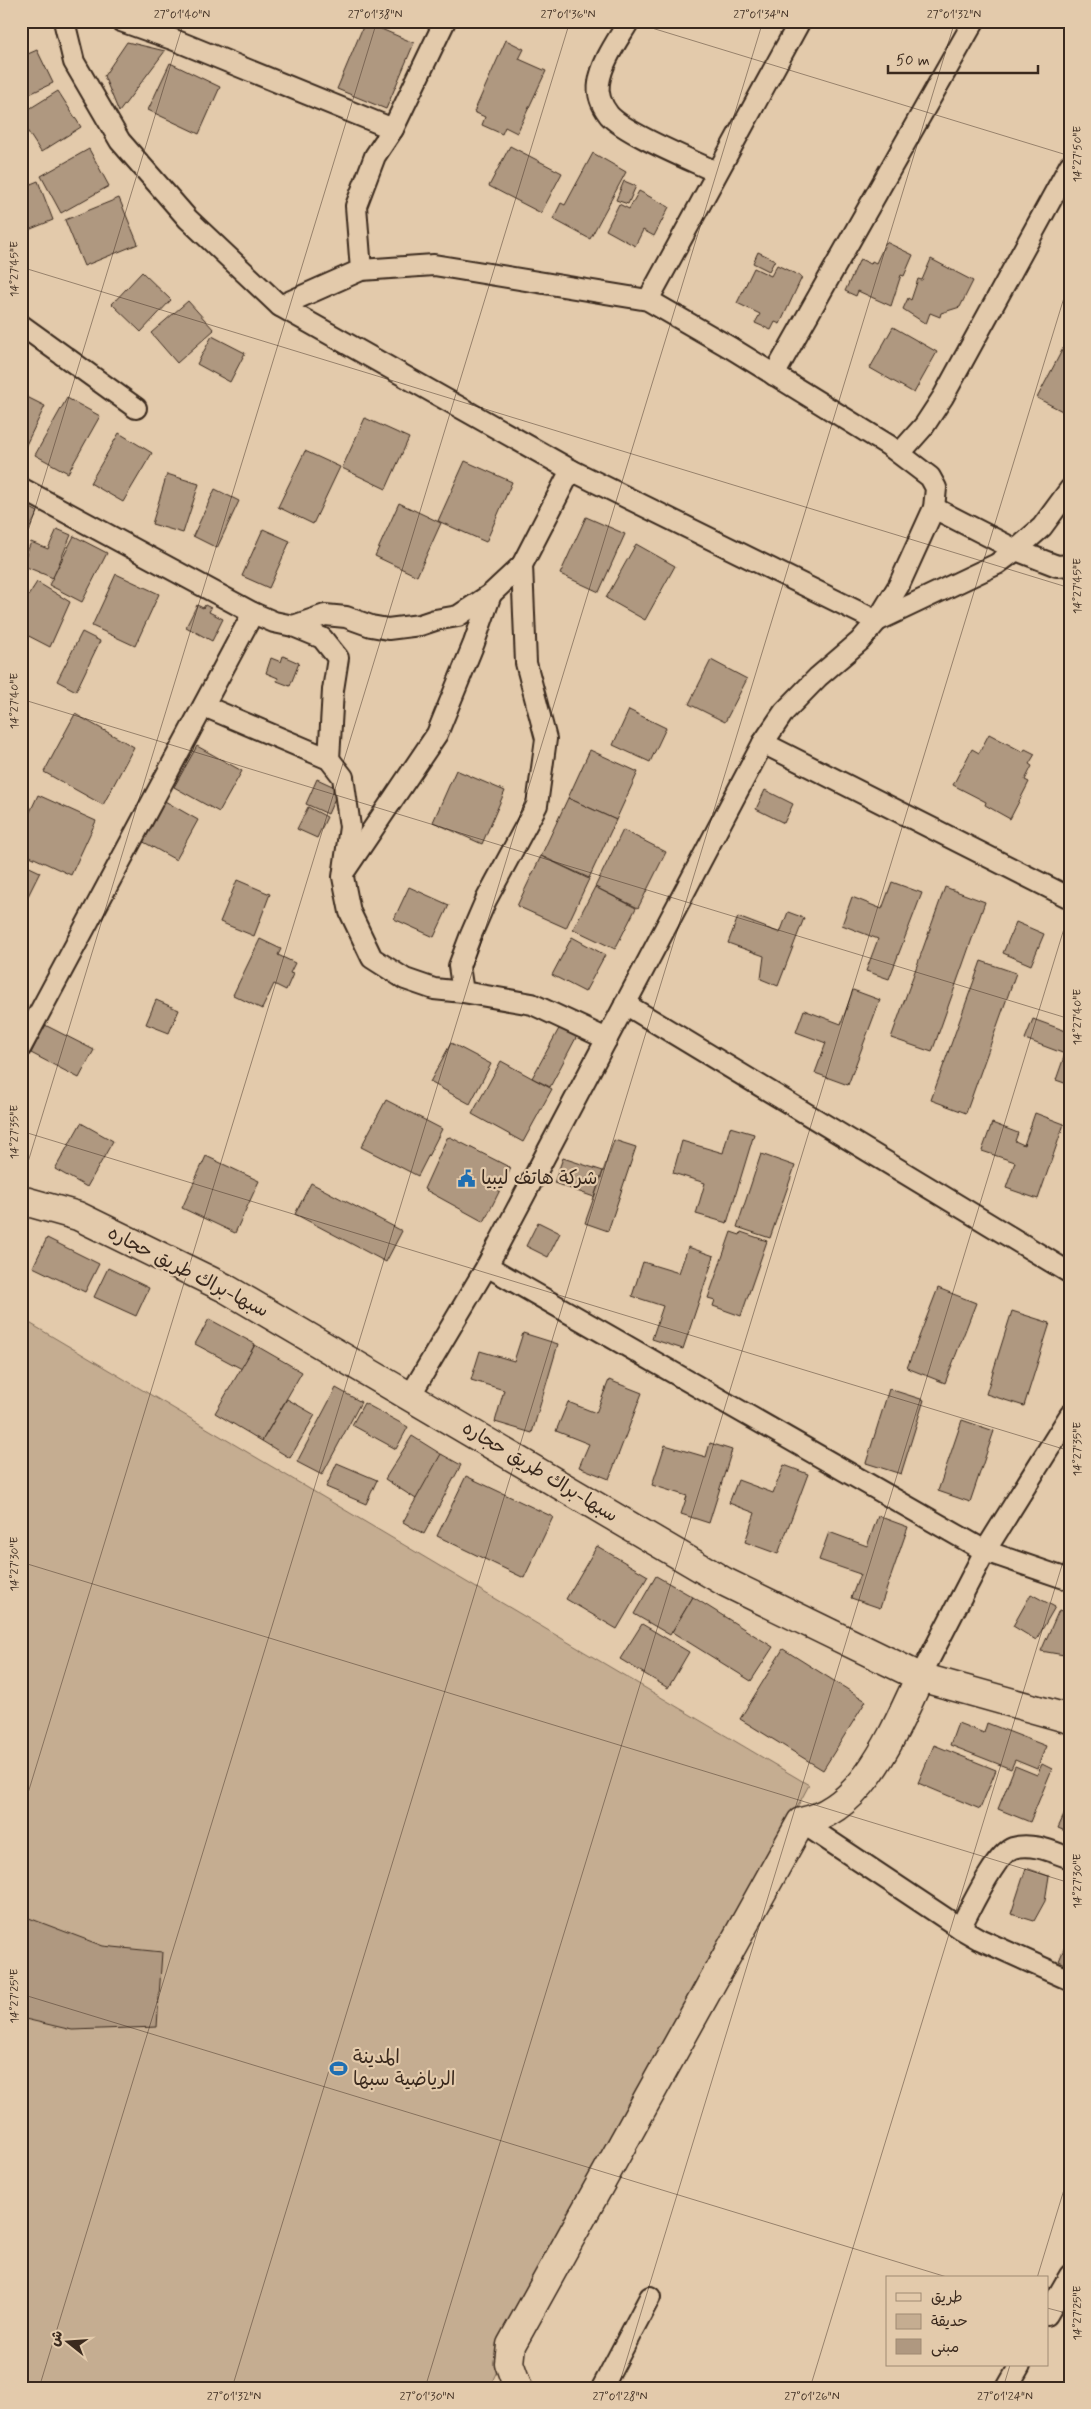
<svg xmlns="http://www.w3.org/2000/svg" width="1091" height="2409" viewBox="0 0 1091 2409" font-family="Mynerve,'Playpen Sans Arabic',sans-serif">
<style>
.green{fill:#c5ad91;stroke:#806c58}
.building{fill:#af9880;stroke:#3b2a1e}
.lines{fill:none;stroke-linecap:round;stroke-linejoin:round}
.street-casing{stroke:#3b2a1e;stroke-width:24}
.secondary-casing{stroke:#3b2a1e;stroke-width:31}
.street{stroke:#e3caab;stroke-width:20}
.secondary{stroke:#e3caab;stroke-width:28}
.ticks{fill:none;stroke:#3b2a1e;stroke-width:1;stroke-opacity:0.45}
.labels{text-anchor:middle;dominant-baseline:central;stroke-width:4.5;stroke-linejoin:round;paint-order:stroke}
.poi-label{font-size:19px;fill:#3b2a1e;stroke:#e3caab;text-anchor:start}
.street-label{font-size:19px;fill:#3b2a1e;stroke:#e3caab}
.neatline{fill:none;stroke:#3b2a1e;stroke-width:2}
.ticks-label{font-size:12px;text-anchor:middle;fill:#3b2a1e}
</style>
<rect width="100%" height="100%" fill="#e3caab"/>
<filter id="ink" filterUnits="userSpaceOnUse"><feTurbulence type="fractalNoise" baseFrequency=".02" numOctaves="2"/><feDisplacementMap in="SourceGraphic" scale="10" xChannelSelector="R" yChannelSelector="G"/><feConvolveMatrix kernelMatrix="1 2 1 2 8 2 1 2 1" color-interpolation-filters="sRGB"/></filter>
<g filter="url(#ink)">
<path class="green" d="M21,1318L809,1785L506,2352L489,2388H21Z"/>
<g class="building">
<path d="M365,22L414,43L386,109L337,89Z"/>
<path d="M506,40L524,49L519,59L546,71L517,133L505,127L502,134L482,125L485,117L474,112Z"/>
<path d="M127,42L165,51L119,112L104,76Z"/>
<path d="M37,50L53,83L21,98V57Z"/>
<path d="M170,63L220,87L199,134L148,110Z"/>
<path d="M58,91L81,127L41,152L21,121V114Z"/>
<path d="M510,146L562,173L541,213L489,186Z"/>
<path d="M89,149L109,186L61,213L41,176Z"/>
<path d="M593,153L626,172L590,239L553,219L561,203L565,205Z"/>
<path d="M38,181L53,220L21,233V188Z"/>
<path d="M624,181L636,186L628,204L616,200Z"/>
<path d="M639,191L669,207L654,236L643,230L635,246L606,230L619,204L629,209Z"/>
<path d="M119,198L138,244L84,266L65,220Z"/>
<path d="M886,242L913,255L904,276L901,275L891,306L858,291L856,296L845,291L860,259L871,264L872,261L876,263Z"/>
<path d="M758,252L775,260L769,271L753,263Z"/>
<path d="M931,259L973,281L960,307L941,313L940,317L930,313L926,324L903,309L908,298L911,300L918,279L922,280Z"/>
<path d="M777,265L802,277L780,324L775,322L771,330L755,323L760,314L737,303L754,268L771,276Z"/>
<path d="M142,272L171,300L141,332L112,304Z"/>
<path d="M188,301L214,330L177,363L151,333Z"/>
<path d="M893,327L937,352L914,393L870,368Z"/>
<path d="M212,336L245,353L230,382L197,364Z"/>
<path d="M1069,337H1070V415L1037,398Z"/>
<path d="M21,394L45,406L21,455Z"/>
<path d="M67,398L100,416L68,473L35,455Z"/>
<path d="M365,418L409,438L386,489L342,468Z"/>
<path d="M119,433L152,453L123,502L90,483Z"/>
<path d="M305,451L340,467L313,524L278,507Z"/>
<path d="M465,461L512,482L486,542L438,521Z"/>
<path d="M167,474L199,484L183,533L152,524Z"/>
<path d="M215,489L239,501L217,548L193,536Z"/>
<path d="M21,503L38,512L21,545Z"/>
<path d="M399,503L441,523L417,576L375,556Z"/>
<path d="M586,517L625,534L599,592L560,574Z"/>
<path d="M57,529L71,535L53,578L22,565L31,542L48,549Z"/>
<path d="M263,529L290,541L269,588L242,576Z"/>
<path d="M74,536L107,553L82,602L49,585Z"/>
<path d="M636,544L675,566L645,620L606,598Z"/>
<path d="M116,574L159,594L135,646L92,626Z"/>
<path d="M37,582L70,602L50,647L21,632V607Z"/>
<path d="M197,605L203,608L205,605L211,608L209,612L223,619L212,641L186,627Z"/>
<path d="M82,632L100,641L76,691L57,681Z"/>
<path d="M283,656L299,663L290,686L277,681L278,678L266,673L271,658L281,662Z"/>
<path d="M711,660L747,679L725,722L689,704Z"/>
<path d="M629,710L666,728L650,762L613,745Z"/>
<path d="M75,714L134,747L103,805L44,772Z"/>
<path d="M989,734L1023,752L1025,749L1035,754L1029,764L1032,766L1025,780L1029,782L1010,819L985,805L986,802L953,785L972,749L979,753Z"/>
<path d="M197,746L242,771L219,812L174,787Z"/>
<path d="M590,750L638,772L616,820L568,798Z"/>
<path d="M456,770L505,791L482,844L433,822Z"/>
<path d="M317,779L339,789L328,814L306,804Z"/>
<path d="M765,790L793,804L784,823L756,809Z"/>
<path d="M38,795L96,821L71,875L21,852V831Z"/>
<path d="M568,798L616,820L589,878L541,856Z"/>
<path d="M163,800L198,820L176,860L140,840Z"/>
<path d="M308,807L327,817L317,838L297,829Z"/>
<path d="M623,830L666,852L638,908L595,887Z"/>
<path d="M541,856L589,879L566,928L517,906Z"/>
<path d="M21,863L40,872L21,910Z"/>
<path d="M237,880L270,894L254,936L220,922Z"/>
<path d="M892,882L922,893L889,979L866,971L878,939L842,925L852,897L882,909Z"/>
<path d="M409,887L449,905L434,937L394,919Z"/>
<path d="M595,887L636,908L615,949L573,929Z"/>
<path d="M945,887L985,902L932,1052L891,1038Z"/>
<path d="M788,912L804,918L778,986L761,979L764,956L728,943L738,917L780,933Z"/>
<path d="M1016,922L1044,934L1031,965L1003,953Z"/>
<path d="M572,937L605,955L585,992L552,975Z"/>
<path d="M260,939L281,949L278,955L295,963L290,973L293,974L286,990L274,984L262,1009L233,995Z"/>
<path d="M981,961L1016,973L966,1113L931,1100Z"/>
<path d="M853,990L880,1000L848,1085L815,1073L826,1043L796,1032L804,1010L841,1024Z"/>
<path d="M156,1000L179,1010L169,1033L146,1024Z"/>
<path d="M1033,1019L1066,1031L1070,1023V1085L1056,1080L1065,1054L1025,1039Z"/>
<path d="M45,1025L94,1050L79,1078L31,1053Z"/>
<path d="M561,1025L578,1034L550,1087L532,1078Z"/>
<path d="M451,1043L491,1064L470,1104L430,1082Z"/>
<path d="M501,1061L552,1089L523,1142L472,1114Z"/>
<path d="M386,1100L442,1129L418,1176L361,1147Z"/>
<path d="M1035,1113L1064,1124L1038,1199L1006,1188L1015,1162L982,1151L992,1123L1018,1133L1015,1141L1024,1145Z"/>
<path d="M81,1123L113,1141L87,1187L55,1169Z"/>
<path d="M730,1127L754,1134L727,1223L696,1214L705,1183L673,1173L682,1141L723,1153Z"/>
<path d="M450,1137L511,1168L484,1222L424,1189L447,1138Z"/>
<path d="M614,1140L636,1147L608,1231L585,1223Z"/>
<path d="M761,1154L795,1166L770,1238L737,1227Z"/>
<path d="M206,1156L259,1181L235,1233L182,1208Z"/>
<path d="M563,1158L603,1171L594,1197L554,1183Z"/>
<path d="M311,1183L402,1231L386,1262L295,1214Z"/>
<path d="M538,1222L560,1233L548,1257L526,1246Z"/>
<path d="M731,1232L740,1235L741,1232L767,1241L741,1316L713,1306L715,1300L708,1298Z"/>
<path d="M47,1238L99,1264L85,1292L33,1267Z"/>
<path d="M688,1247L714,1256L683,1349L652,1339L663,1306L632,1296L643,1262L679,1273Z"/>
<path d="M108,1268L149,1288L136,1316L94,1297Z"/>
<path d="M938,1288L976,1303L945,1383L907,1368Z"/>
<path d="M1012,1311L1050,1323L1024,1406L986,1394Z"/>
<path d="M209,1319L255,1344L242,1369L195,1344Z"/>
<path d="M523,1333L558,1344L532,1433L495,1422L504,1390L471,1380L480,1351L514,1361Z"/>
<path d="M255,1345L302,1372L262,1441L215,1413Z"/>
<path d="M609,1380L642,1393L609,1479L579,1467L589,1444L556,1431L568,1402L596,1413Z"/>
<path d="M336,1388L361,1402L322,1475L297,1462Z"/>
<path d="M889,1389L924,1400L901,1474L866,1463Z"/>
<path d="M287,1399L315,1415L290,1458L262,1441Z"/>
<path d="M364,1403L408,1427L396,1449L352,1425Z"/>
<path d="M962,1420L994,1431L970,1502L938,1491Z"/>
<path d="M412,1436L444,1456L416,1499L385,1479Z"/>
<path d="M710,1443L732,1450L709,1523L681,1514L687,1496L652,1485L665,1445L706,1457Z"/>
<path d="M441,1454L461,1465L424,1534L403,1522Z"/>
<path d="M337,1463L377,1480L366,1504L326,1487Z"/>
<path d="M784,1465L808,1474L778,1554L745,1542L755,1513L729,1503L738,1480L773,1493Z"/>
<path d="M466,1476L553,1517L524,1578L437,1536Z"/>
<path d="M878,1516L908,1527L880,1608L851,1598L860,1574L819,1560L829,1532L867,1546Z"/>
<path d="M597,1546L648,1576L617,1629L566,1599Z"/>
<path d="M656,1576L693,1597L670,1635L634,1614Z"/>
<path d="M1031,1594L1055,1607L1036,1640L1013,1626Z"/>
<path d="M693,1597L773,1647L751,1681L672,1632Z"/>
<path d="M1059,1610L1070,1614V1653L1064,1655L1041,1651Z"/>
<path d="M642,1624L689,1652L668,1688L620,1659Z"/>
<path d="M783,1649L866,1701L823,1770L740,1719Z"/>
<path d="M958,1723L984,1733L987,1723L1046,1746L1037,1769L1015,1760L1011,1769L950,1745Z"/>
<path d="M934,1745L996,1770L980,1809L918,1783Z"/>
<path d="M1042,1764L1052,1769L1030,1822L998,1809L1015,1766L1037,1775Z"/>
<path d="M1070,1802V1833L1058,1828Z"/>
<path d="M1026,1868L1049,1876L1045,1901L1034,1921L1011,1914Z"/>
<path d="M21,1915L103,1946L162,1952L157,2027L72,2030L21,2018Z"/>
<path d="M1070,1934V1966L1059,1961Z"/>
</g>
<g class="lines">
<defs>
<g id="street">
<path d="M64,21L74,62L120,141L188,219L280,306L571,470L877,621L997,564L1016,550L1042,527L1070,489"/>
<path d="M121,21L172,39L393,129"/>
<path d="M629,21C618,40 602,61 599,83C597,94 602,106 609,115C625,133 691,160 716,172"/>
<path d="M361,270L434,265L648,300L731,348L888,445L930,477L936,488L934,508L899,585L877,621L860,641L818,677L784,712L763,743L487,1266L410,1396"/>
<path d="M648,300L800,21"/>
<path d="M280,306L361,270L356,206L375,156L393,129L445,21"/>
<path d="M21,325L136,408"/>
<path d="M774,375L974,21"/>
<path d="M900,453L924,426L943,397L1070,165"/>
<path d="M571,470L522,565L526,663L546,739L537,805L486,900L470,937L459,966L463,992L532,1004L607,1039"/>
<path d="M21,488L253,613L274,622L293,626L322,638L338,658L333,690L329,759"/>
<path d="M934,508L1016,550L1057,566L1070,565"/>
<path d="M293,626L325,615L346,617L371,626L388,629L420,625L435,620L458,616L491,594L522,565"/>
<path d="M204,706L329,759L343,777L350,827L343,877L350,912L372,958L405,979L434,989L463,992"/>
<path d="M763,743L1070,898"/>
<path d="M346,869L437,734L474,643L491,594"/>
<path d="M625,1004L1070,1273"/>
<path d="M21,1047L253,613"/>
<path d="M487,1266L985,1551L1070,1580"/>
<path d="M920,1677L985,1551L1070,1415"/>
<path d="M801,1822L960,1928L979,1939L1070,1980"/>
<path d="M960,1928C970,1910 995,1854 1013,1848C1031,1842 1053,1852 1070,1858"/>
<path d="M1047,2315L1070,2275"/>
<path d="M602,2388L650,2297"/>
<path d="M1007,2388L1020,2365"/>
</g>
<g id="secondary">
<path d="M21,1200L78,1216L225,1288L725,1582L920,1677L1070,1719"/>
<path d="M518,2388L509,2363L511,2345L801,1822C865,1810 895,1729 920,1677"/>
</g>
</defs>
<use href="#street" class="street-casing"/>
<use href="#secondary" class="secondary-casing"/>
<use href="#street" class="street"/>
<use href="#secondary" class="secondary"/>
</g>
</g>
<path class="ticks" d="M629,21L1070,156M21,267L1070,588M21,554L184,21M21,699L1070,1019M21,1131L1070,1451M21,1185L377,21M21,1562L1070,1883M21,1816L570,21M21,1994L950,2278M1037,2278L1070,2170M1047,2308L1070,2314M39,2388L763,21M232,2388L955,21M425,2388L1070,278M618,2388L1070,909M810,2388L1070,1539M1003,2388L1010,2365"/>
<defs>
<symbol id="civic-bare" viewBox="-9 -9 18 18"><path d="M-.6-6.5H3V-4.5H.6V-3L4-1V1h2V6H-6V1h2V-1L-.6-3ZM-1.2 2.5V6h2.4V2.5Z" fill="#1f6fb2" stroke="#e3caab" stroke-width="2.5" paint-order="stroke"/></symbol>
<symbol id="stadium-bare" viewBox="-9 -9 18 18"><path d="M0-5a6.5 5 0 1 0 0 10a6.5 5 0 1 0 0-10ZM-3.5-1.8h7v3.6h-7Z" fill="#1f6fb2" stroke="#e3caab" stroke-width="2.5" paint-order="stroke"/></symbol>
</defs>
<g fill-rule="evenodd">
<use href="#civic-bare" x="454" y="1166" width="25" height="25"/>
<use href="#stadium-bare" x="326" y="2056" width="25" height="25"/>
</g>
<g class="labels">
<g class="poi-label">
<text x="481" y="1178">شركة هاتف ليبيا</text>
<text x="353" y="2057">المدينة<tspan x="353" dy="22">الرياضية سبها</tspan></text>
</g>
<g class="street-label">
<text transform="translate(188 1272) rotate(27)">سبها-براك طريق حجاره</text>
<text transform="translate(540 1472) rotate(31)">سبها-براك طريق حجاره</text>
</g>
</g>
<rect width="1091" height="2409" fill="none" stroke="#e3caab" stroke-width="55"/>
<rect x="886" y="2276" width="162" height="90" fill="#e3caab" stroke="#a08a73"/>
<rect x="896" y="2293" width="25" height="8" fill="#e3caab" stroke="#a08a73"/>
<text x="931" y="2302" font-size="15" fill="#3b2a1e">طريق</text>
<rect x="896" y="2314" width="25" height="15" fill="#c5ad91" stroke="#a08a73"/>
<text x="931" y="2326" font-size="15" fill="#3b2a1e">حديقة</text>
<rect x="896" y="2339" width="25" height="15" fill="#af9880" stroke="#a08a73"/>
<text x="931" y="2352" font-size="15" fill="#3b2a1e">مبنى</text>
<g transform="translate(68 2342) rotate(287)" stroke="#e3caab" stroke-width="4" paint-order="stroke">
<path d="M0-4L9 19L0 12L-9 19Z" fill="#3b2a1e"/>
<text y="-8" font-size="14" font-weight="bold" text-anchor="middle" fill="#3b2a1e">ش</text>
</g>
<path d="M888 65v8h150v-8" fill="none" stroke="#3b2a1e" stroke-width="2.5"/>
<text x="896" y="65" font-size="15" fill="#3b2a1e" stroke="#e3caab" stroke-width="4" paint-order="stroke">50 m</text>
<rect x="28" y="28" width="1036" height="2354" class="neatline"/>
<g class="ticks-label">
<text x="182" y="18">27°01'40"N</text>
<text x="375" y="18">27°01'38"N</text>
<text x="568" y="18">27°01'36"N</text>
<text x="761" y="18">27°01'34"N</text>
<text x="954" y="18">27°01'32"N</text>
<text transform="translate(1077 154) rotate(-90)" y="4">14°27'50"E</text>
<text transform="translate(14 269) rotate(-90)" y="4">14°27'45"E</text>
<text transform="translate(1077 586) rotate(-90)" y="4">14°27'45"E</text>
<text transform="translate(14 701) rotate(-90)" y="4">14°27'40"E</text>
<text transform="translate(1077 1017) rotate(-90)" y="4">14°27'40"E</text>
<text transform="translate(14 1132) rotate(-90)" y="4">14°27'35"E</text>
<text transform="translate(1077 1449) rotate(-90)" y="4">14°27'35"E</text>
<text transform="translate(14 1564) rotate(-90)" y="4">14°27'30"E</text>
<text transform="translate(1077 1881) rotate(-90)" y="4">14°27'30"E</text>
<text transform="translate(14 1996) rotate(-90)" y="4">14°27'25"E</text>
<text transform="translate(1077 2313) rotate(-90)" y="4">14°27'25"E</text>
<text x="234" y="2400">27°01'32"N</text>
<text x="427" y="2400">27°01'30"N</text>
<text x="620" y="2400">27°01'28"N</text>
<text x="812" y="2400">27°01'26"N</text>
<text x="1005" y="2400">27°01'24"N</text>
</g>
</svg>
